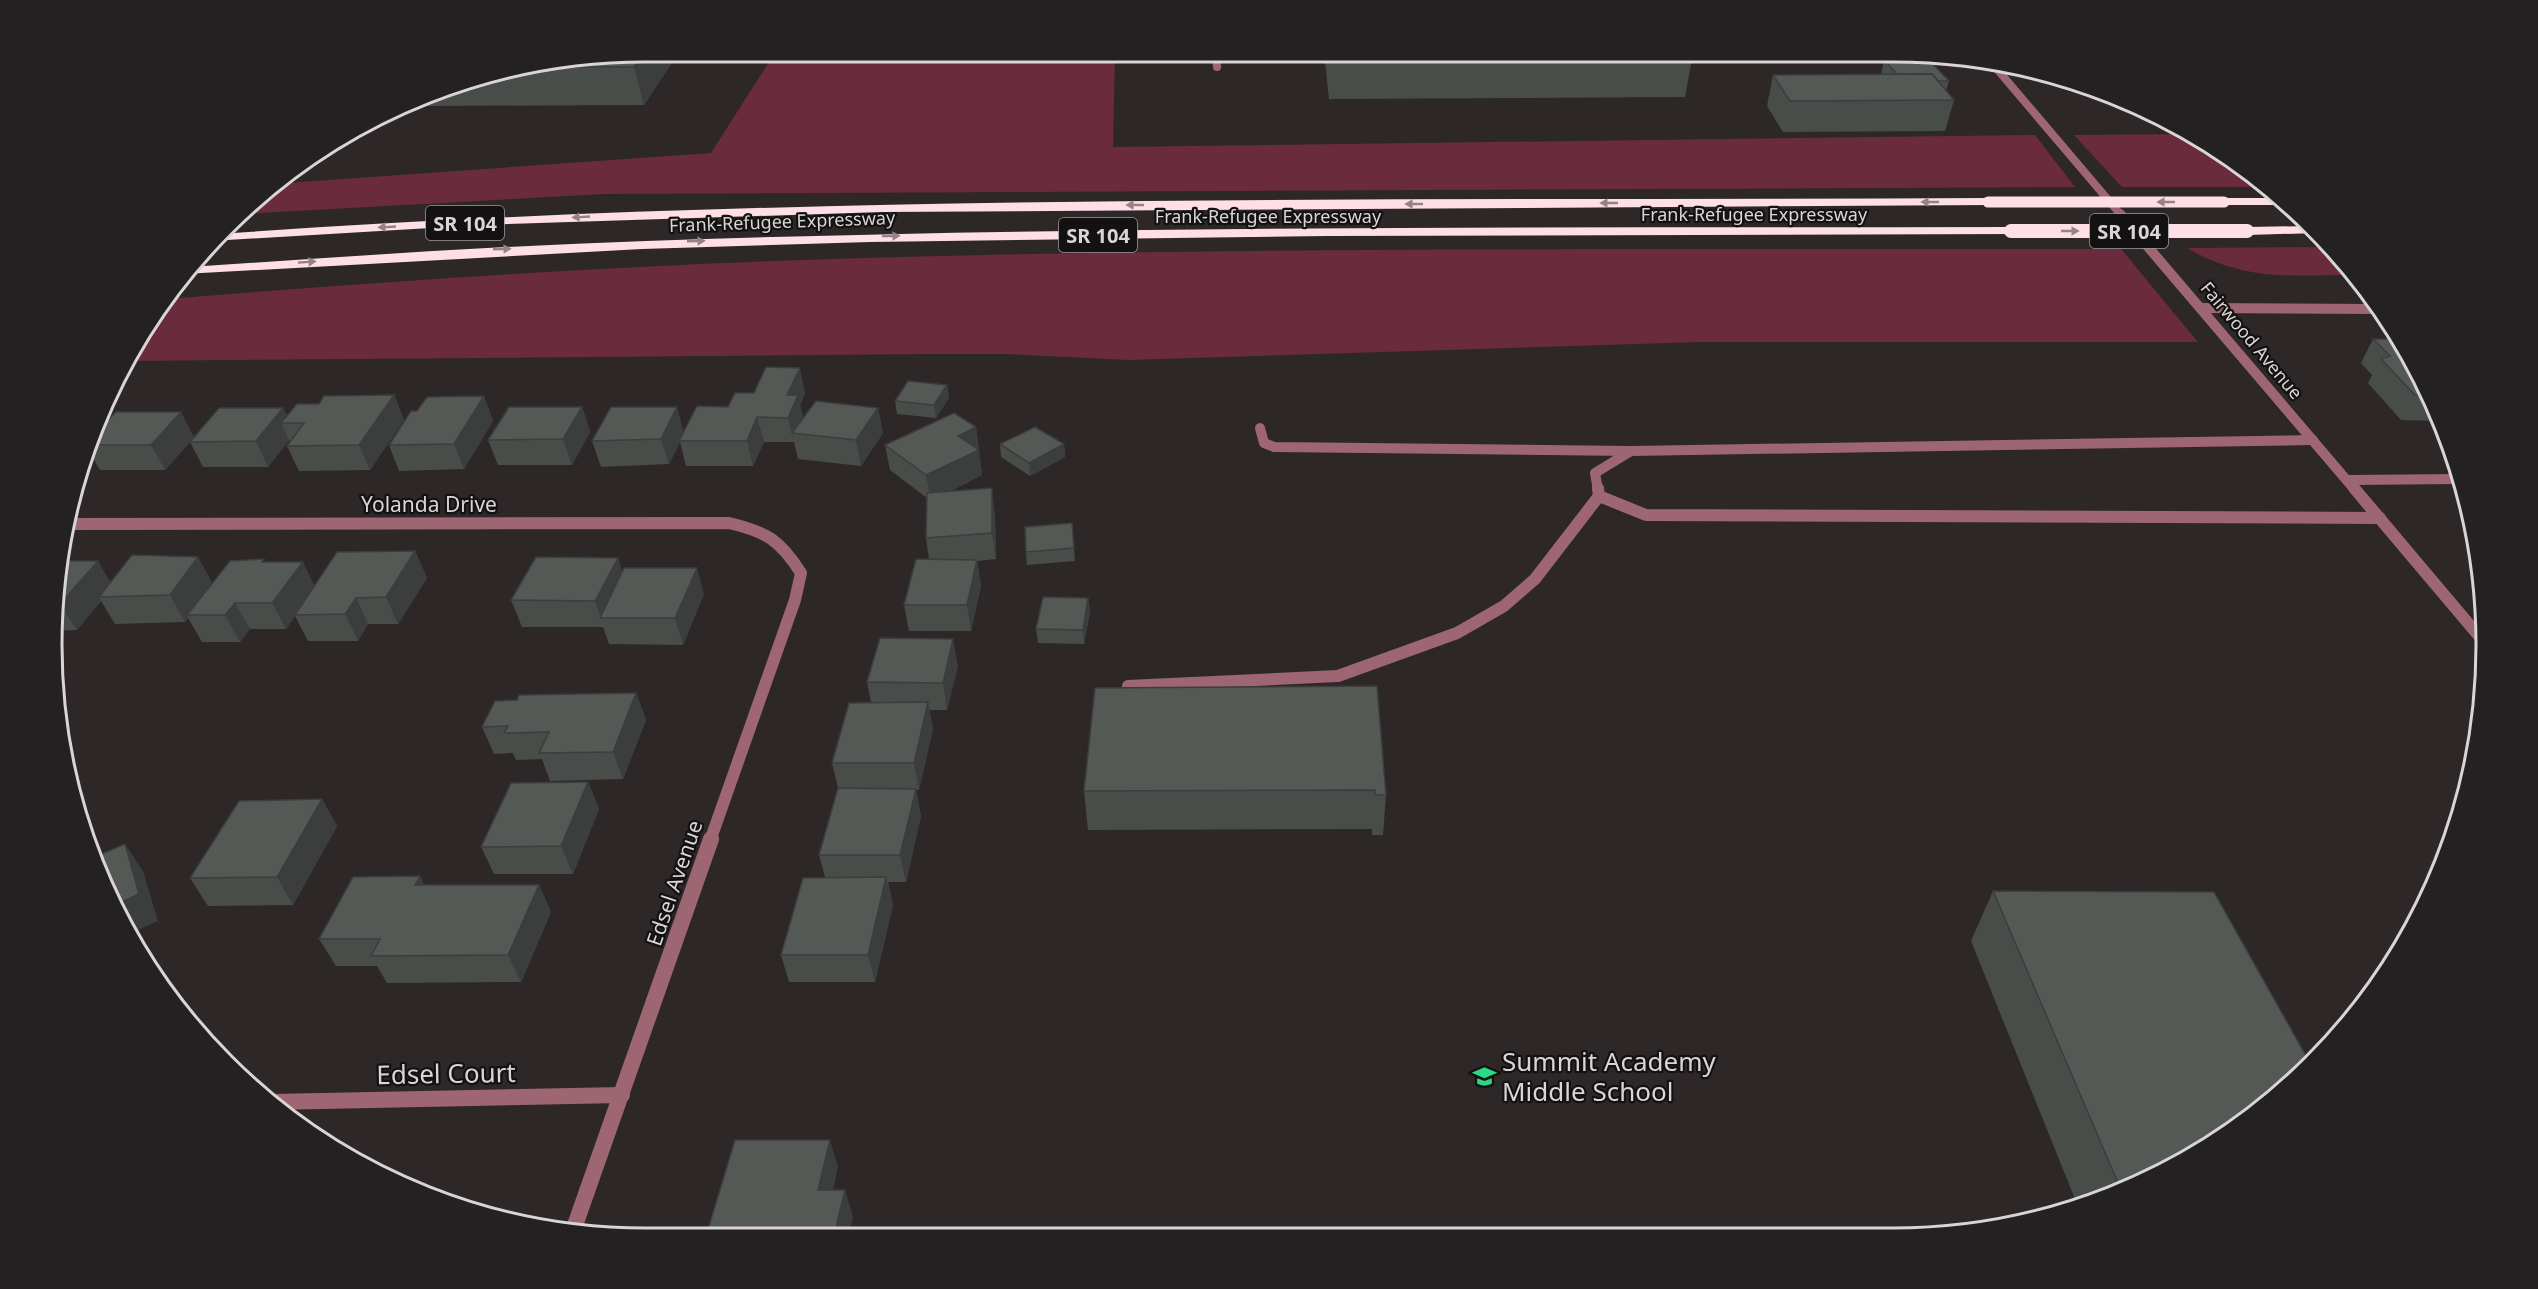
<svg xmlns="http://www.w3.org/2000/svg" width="2538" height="1289" viewBox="0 0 2538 1289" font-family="'Noto Sans',sans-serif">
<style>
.green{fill:#6a2c3d}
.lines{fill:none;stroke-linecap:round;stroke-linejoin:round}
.service-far2{stroke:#9e6672;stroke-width:8}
.service-far1{stroke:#9e6672;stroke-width:10}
.service{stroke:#9e6672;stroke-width:12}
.minor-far2{stroke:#9e6672;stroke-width:10}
.minor-far1{stroke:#9e6672;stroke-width:12}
.minor{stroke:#9e6672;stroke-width:16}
.tertiary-far2{stroke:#9e6672;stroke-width:8}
.tertiary-far1{stroke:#9e6672;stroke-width:10}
.tertiary{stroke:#9e6672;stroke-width:12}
.motorway{fill:#fddfe5;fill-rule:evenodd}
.motorway-bridge-far1{stroke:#fddfe5;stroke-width:11}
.motorway-bridge{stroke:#fddfe5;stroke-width:14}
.wall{fill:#484d49}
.shaded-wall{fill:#3b3e3c}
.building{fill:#545955;stroke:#3b3e3c;stroke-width:1.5}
.oneway{fill:#948286}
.labels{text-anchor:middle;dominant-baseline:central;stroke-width:4.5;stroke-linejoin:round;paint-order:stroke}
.far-street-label{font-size:18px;fill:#d9d5d6;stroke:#131111}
.shield{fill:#131111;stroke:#9e9a9b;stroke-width:1.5}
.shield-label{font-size:20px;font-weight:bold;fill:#d9d5d6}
.street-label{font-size:21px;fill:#d9d5d6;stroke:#131111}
.near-poi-label{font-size:26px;fill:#d9d5d6;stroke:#131111;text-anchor:start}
.near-street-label{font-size:26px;fill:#d9d5d6;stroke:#131111}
.rim{fill:none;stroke:#d9d5d6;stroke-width:3}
</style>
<rect width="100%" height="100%" fill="#2d2728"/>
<g class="green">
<path d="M776,51H1115L1113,147L2035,135L2075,187L604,194L240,214L272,184L711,153Z"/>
<path d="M2191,134L2255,173L2269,187H2122L2074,135Z"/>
<path d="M2334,247L2355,275C2290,275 2246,282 2187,248Z"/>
<path d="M1593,249H2121L2198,342H1698L1128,360L1006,354H927L124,361L166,299C378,282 591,267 803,260C1066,251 1329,250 1593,249Z"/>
</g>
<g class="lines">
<path class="service-far2" d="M1216,52L1217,67"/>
<g class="service-far1">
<path d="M2201,308L2380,309"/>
<path d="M1260,428L1264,443L1274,447L1630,451"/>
<path d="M1598,490L1595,473L1631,451L2313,440"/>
</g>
<g class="service">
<path d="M1598,488L1599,496L1646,515L2380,518"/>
<path d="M1128,686L1338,676L1457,633L1504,606L1535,579L1599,496"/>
</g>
<path class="minor-far2" d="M2348,480L2461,479"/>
<path class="minor-far1" d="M64,524L729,523C767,532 780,540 801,573L795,600L710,841"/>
<g class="minor">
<path d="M271,1102L622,1095"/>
<path d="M573,1231L711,839"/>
</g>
<path class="tertiary-far2" d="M1991,62L2121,215"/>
<path class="tertiary-far1" d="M2120,214L2355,490"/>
<path class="tertiary" d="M2354,488L2484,642"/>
<g class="motorway">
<path d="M1988,198L1994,202L1992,205L882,212L481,225L211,241L219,234C808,192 1398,201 1988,198Z"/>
<path d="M2224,198H2281L2288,205H2220L2218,202Z"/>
<path d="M2311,226L2318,233L2247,235L2241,231L2247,227Z"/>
<path d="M2011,227L2016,228V234L1326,236L870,242L642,249L183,274L189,267C341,257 493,246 646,241C1101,225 1556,228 2011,227Z"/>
</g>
<path class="motorway-bridge-far1" d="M1988,202H2224"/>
<path class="motorway-bridge" d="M2011,231H2247"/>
</g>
<g class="wall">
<path d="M645,51H676L677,55L644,105L427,106L424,96L453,83L529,62Z"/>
<path d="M1324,52H1688L1692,59L1685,97L1329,99Z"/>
<path d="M1863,52H1913L1863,53Z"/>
<path d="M1884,60L1949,81L1946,91L1954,100L1945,131L1783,132L1767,106L1773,75H1881Z"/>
<path d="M2373,339L2407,347L2441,421L2401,420L2368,383L2372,375L2361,363Z"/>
<path d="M947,385L949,398L936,418L897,414L895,401Z"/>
<path d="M754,393H805L800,405L803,418L878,408L883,433L861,466L798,459L794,442H764L753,466H686L680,442L669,464L601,467L592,441L684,431Z"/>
<path d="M394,395L404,420L370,470L299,471L287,446L290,441L289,440L268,467H203L190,442L165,470H100L88,450L85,454L94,426L97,432L194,437L283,408L287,416L319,404Z"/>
<path d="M484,396L493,421L464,469L399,471L389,445L417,411Z"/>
<path d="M582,407L590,432L572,465H498L488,440Z"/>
<path d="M976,427L982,475L949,492L995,514L996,559L977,561L981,586L971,631H909L904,605L929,559L926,538L927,498L890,470L885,445Z"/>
<path d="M1000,444H1064L1065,457L1030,476L1001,457Z"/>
<path d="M1072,523L1075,561L1027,565L1026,552Z"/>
<path d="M415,551L427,578L398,624H368L358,641H308L295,616L286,629H250L240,642H202L188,618L185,622L115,624L101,601L77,630L52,631L59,561L111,582L213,583L265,562L314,586Z"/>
<path d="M618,558L622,572L704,594L683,645L609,644L603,627H522L511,600Z"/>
<path d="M1088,598L1090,611L1084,644L1038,643L1036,629Z"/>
<path d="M958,666L947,710H929L933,729L919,790H916L921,816L906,882H888L893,905L875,982H789L781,955L825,877L819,855L838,788L832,763L871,702L867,682Z"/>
<path d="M1377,686L1386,795L1383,835H1372V829L1088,830L1084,791Z"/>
<path d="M636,693L646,720L623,779L550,781L542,759L516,760L513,753L494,754L482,727L517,700Z"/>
<path d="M588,782L599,809L573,874H494L481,847Z"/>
<path d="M322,799L337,826L293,905L208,906L190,878Z"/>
<path d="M425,885H539L551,912L521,982L387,983L377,966H336L319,939Z"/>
<path d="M1993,891L2255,1116L2120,1193L2077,1204L1971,941Z"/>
</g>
<g class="shaded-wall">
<path d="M645,51H676L677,55L644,105L634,67Z"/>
<path d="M800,368L805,393L800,405L803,420L792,433L794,443L788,418L787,395Z"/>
<path d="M947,385L949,398L936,418L934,405Z"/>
<path d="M394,395L404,420L370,470L359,445Z"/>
<path d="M484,396L493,421L464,469L454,444Z"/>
<path d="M582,407L590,432L572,465L563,439Z"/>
<path d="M677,407L684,432L679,441L680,442L669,464L661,439Z"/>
<path d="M283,408L291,423H281L289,440L268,467L256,441Z"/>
<path d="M878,408L883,433L861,466L856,440Z"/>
<path d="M181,412L194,437L165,470L151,445Z"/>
<path d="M757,417L764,442L753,466L747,441Z"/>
<path d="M94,426L100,438L88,445Z"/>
<path d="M976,427L982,475L931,501L926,475L958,436Z"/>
<path d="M1064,444L1065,457L1030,476L1029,463Z"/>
<path d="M992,488L995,514L996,559L992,533Z"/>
<path d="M415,551L427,578L398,624L386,597Z"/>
<path d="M198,557L213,584L187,615L188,618L185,622L170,595Z"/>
<path d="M618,558L626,584L601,618L595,601Z"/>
<path d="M977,560L981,586L971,631L967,605Z"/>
<path d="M98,561L113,587L99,597L101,601L77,630L60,604Z"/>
<path d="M303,562L316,589L295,615V616L286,629L272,603Z"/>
<path d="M697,568L704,594L683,645L675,618Z"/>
<path d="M356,598L368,624L358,641L345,614Z"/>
<path d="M1088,598L1090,611L1084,644L1083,630Z"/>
<path d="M235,603L250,629L240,642L225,615Z"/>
<path d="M953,639L958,666L947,710L943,683Z"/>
<path d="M636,693L646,720L623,779L613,752Z"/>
<path d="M928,702L933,729L919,790L914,763Z"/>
<path d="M588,782L599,809L573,874L561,846Z"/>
<path d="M916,789L921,816L906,882L900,855Z"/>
<path d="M322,799L337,826L293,905L277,877Z"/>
<path d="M125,844L143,871L158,921L129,934L112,906Z"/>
<path d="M420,876L434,903L415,885Z"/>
<path d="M886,877L893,905L875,982L868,955Z"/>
<path d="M539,885L551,912L521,982L508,955Z"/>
<path d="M830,1140L838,1167L827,1216L818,1190Z"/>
<path d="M399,1176L406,1186L396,1182Z"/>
<path d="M845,1190L853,1217L849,1236H834Z"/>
</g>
<g class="building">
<path d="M645,51L634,67H511L529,62Z"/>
<path d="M1329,52H1688L1692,59L1330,61Z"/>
<path d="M1928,59L1949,81H1938L1932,74H1897L1884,60Z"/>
<path d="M1932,74L1954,100L1790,101L1773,75Z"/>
<path d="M2373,339H2401L2407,347L2429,395H2415L2381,359L2390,356Z"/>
<path d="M766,367L800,368L787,395H798L788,418L757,417L747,441H679L697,406L728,407L735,393H754Z"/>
<path d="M908,381L947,385L934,405L895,401Z"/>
<path d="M394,395L359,445L287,446L304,423H281L297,404H319L324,396Z"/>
<path d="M484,396L454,444L389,445L411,411H417L427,397Z"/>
<path d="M816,401L878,408L856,440L792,433Z"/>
<path d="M509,407H582L563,439L488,440Z"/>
<path d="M611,407H677L661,439L592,441Z"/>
<path d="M219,408H283L256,441L190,442Z"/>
<path d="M116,412H181L151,445H88L89,440Z"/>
<path d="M954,413L976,427L958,436L979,450L926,475L885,445Z"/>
<path d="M1035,427L1064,444L1029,463L1000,444Z"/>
<path d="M992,488V533L926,538L927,493Z"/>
<path d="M1072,523L1074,548L1026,552L1025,527Z"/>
<path d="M415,551L386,597L356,598L345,614L295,615L337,552Z"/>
<path d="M132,555L198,557L170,595L99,597Z"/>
<path d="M536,557L618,558L595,601L511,600Z"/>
<path d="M264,559L262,562H303L272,603H235L225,615H187L230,561Z"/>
<path d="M916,559L977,560L967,605H904Z"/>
<path d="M59,561H98L60,604H55Z"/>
<path d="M624,568H697L675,618H600Z"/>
<path d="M1043,597L1088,598L1083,630L1036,629Z"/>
<path d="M880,638L953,639L943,683L867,682Z"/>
<path d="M1377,686L1386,795H1375V790L1084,791L1095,688Z"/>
<path d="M636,693L613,752L539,753L549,732L504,733L508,726L482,727L495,701L517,700L519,695Z"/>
<path d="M928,702L914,763H832L849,703Z"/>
<path d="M588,782L561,846L481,847L511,783Z"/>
<path d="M838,788L916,789L900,855H819Z"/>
<path d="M322,799L277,877L190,878L239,801Z"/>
<path d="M125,844L139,894L112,906L92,858Z"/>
<path d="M420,876L415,885H539L508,955L371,956L380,939H319L353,877Z"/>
<path d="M886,877L868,955H781L803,878Z"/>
<path d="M1993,891L2214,892L2310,1063L2255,1116L2122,1192Z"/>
<path d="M735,1140H830L818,1190H845L834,1236H706Z"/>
<path d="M380,1176H399L396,1182Z"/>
</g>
<defs><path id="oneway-solid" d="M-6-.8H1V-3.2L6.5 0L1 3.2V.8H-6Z" transform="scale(1.5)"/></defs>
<g class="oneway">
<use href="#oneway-solid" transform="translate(1930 202) rotate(180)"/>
<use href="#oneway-solid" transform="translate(2166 202) rotate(-180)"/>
<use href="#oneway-solid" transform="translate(1609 203) rotate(180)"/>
<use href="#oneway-solid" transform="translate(1414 204) rotate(180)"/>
<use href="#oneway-solid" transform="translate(1135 205) rotate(180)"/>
<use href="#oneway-solid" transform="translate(581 217) rotate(177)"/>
<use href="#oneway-solid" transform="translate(387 227) rotate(177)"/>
<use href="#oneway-solid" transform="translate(2070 231)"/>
<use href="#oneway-solid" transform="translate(891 236) rotate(-1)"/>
<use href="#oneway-solid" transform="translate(696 241) rotate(-2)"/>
<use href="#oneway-solid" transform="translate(502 249) rotate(-2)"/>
<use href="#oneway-solid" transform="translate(307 262) rotate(-4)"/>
</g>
<defs>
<symbol id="school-bare" viewBox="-9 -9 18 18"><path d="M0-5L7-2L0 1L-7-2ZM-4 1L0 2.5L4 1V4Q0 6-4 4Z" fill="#2bd884" stroke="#131111" stroke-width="2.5" paint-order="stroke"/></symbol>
</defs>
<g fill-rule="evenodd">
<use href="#school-bare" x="1468" y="1060" width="33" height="33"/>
</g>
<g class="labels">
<g class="far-street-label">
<text x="1754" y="214">Frank-Refugee Expressway</text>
<text x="1268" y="216">Frank-Refugee Expressway</text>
<text transform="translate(782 221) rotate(-2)">Frank-Refugee Expressway</text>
<text transform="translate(2252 340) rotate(50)">Fairwood Avenue</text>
</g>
<g class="shield">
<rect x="426" y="206" width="78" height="34" rx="4.5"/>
<rect x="2090" y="214" width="78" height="34" rx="4.5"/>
<rect x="1059" y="218" width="78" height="34" rx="4.5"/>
</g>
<g class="shield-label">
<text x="465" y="223">SR 104</text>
<text x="2129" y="231">SR 104</text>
<text x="1098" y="235">SR 104</text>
</g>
<g class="street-label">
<text x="429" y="504">Yolanda Drive</text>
<text transform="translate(674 883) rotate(-71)">Edsel Avenue</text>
</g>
<g class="near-poi-label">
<text x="1502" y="1061">Summit Academy<tspan x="1502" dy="30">Middle School</tspan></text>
</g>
<g class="near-street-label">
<text transform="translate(446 1073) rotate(-1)">Edsel Court</text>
</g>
</g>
<path d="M0 0H2538V1289H0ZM645 62H1893A583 583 0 0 1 2476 645V645A583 583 0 0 1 1893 1228H645A583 583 0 0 1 62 645V645A583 583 0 0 1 645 62Z" fill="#232121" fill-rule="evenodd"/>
<path class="rim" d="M645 62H1893A583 583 0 0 1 2476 645V645A583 583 0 0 1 1893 1228H645A583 583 0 0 1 62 645V645A583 583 0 0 1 645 62Z"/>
</svg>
